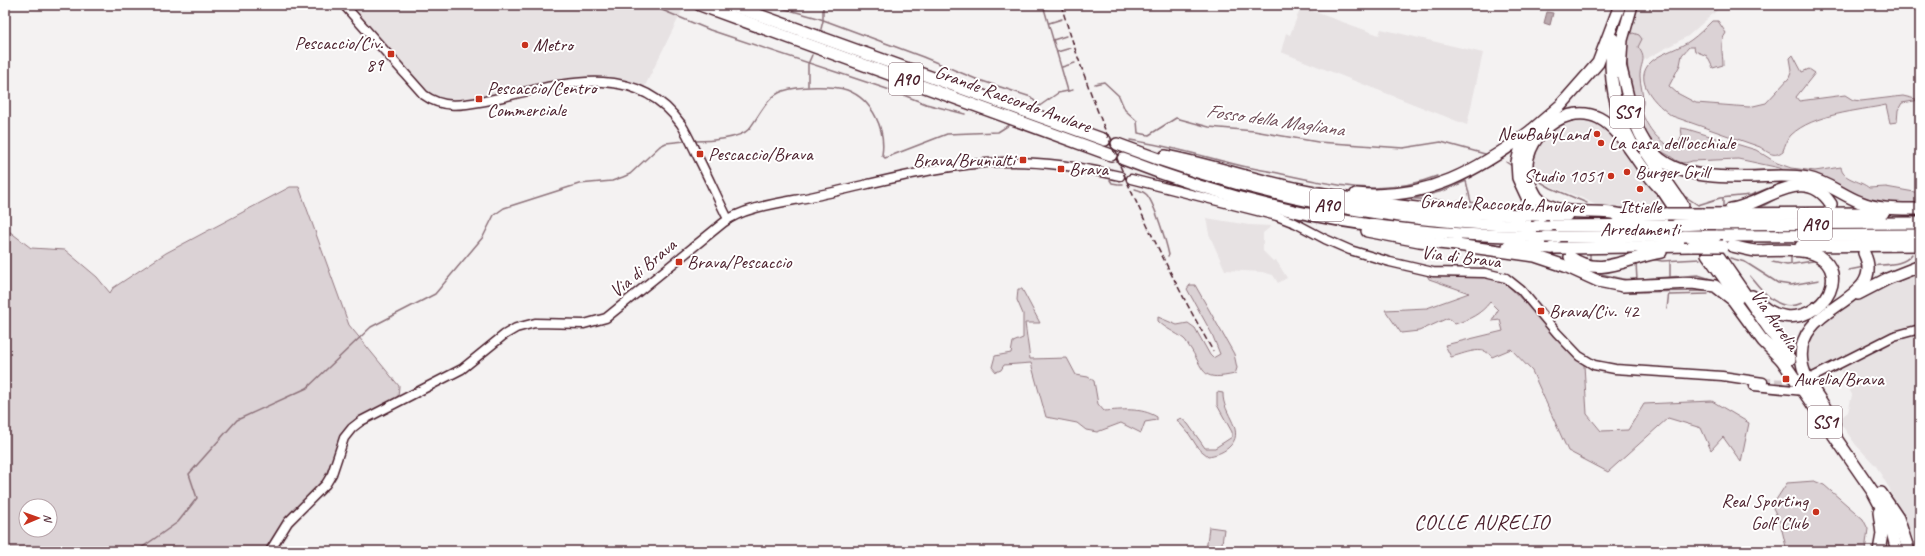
<svg xmlns="http://www.w3.org/2000/svg" width="1925" height="556" viewBox="0 0 1925 556" font-family="Caveat,sans-serif">
<style>
.built{fill:#e7e2e3}
.green{fill:#dbd2d5;stroke:#927880;fill-rule:evenodd}
.water{fill:#baa9ae;stroke:#8d727a}
.lines{fill:none;stroke-linecap:round;stroke-linejoin:round}
.stream{stroke:#8d727a;stroke-width:1.5}
.secondary-tunnel{stroke:#d2c8ca;stroke-width:8;stroke-dasharray:8 4;stroke-linecap:butt}
.secondary-casing{stroke:#4a1f2b;stroke-width:11}
.highway-casing{stroke:#4a1f2b;stroke-width:14}
.secondary{stroke:#fff;stroke-width:8}
.highway{stroke:#fff;stroke-width:11}
.rail{stroke:#4a1f2b;stroke-width:1.5;stroke-dasharray:6 3;stroke-linecap:butt}
.highway-bridge-casing{stroke:#4a1f2b;stroke-width:14;stroke-linecap:butt}
.highway-bridge{stroke:#fff;stroke-width:11}
.poi-dot{fill:#c8321e;stroke:#fff;stroke-width:1.5}
.labels{text-anchor:middle;dominant-baseline:central;stroke-width:4;stroke-linejoin:round;paint-order:stroke}
.shield{fill:#fff;stroke:#80626b;stroke-width:1}
.shield-label{font-size:18px;font-weight:bold;fill:#4a1f2b}
.poi-label{font-size:19px;fill:#4a1f2b;stroke:#fff;text-anchor:start}
.street-label{font-size:19px;fill:#4a1f2b;stroke:#fff}
.water-label{font-size:20px;font-style:italic;fill:#714f59;stroke:#fff}
.quarter-label{font-size:21px;letter-spacing:1px;fill:#4a1f2b;stroke:#fff}
</style>
<rect width="100%" height="100%" fill="#f4f2f2"/>
<filter id="ink" filterUnits="userSpaceOnUse"><feTurbulence type="fractalNoise" baseFrequency=".025" numOctaves="2"/><feDisplacementMap in="SourceGraphic" scale="8" xChannelSelector="R" yChannelSelector="G"/><feConvolveMatrix kernelMatrix="1 2 1 2 8 2 1 2 1" color-interpolation-filters="sRGB"/></filter>
<g filter="url(#ink)">
<g class="built">
<path d="M344,5H685L642,92L605,81L460,105L430,100Z"/>
<path d="M1635,5H1723L1688,36L1644,60L1643,54L1627,36Z"/>
<path d="M1301,7L1379,35L1381,29L1483,53L1467,125L1281,52L1286,33L1290,35Z"/>
<path d="M1585,118L1607,126L1628,153L1665,206L1599,207L1585,199L1553,187L1546,183L1544,178L1530,171L1531,154L1552,129L1569,120Z"/>
<path d="M1206,218L1249,225L1272,226L1263,233V251L1273,261L1276,260L1287,278L1278,283L1273,275L1262,272L1225,270L1209,234Z"/>
<path d="M1920,270V324L1890,334L1810,373L1807,364L1809,341L1813,330L1827,317L1855,300Z"/>
<path d="M1920,333V551H1917L1913,537L1903,522L1889,488L1876,466L1856,445L1838,420L1848,412L1852,395L1839,367L1895,339Z"/>
</g>
<g class="green">
<path d="M1712,21H1718L1726,33C1719,42 1723,54 1723,65L1713,68L1707,56L1695,51L1694,47H1689L1682,55L1680,65L1669,86L1677,93L1696,103L1749,107L1766,103L1789,78L1792,70L1790,58L1793,55L1802,72L1809,69L1815,73L1796,97L1799,101L1845,95L1853,100L1861,101L1903,96L1920,100L1902,103L1898,110L1897,122L1890,123L1886,105C1858,111 1813,114 1791,135C1787,139 1785,145 1783,151C1774,158 1769,153 1760,147L1672,116C1657,105 1630,80 1652,61C1663,52 1679,49 1691,40C1698,35 1705,28 1712,21Z"/>
<path d="M1633,33L1639,35L1642,39L1638,47C1648,60 1640,62 1640,76C1640,84 1643,92 1643,100C1644,104 1641,108 1642,112C1647,127 1660,146 1677,147L1682,135L1681,128L1687,129L1756,150L1777,163L1791,168L1815,171L1841,167C1842,180 1860,180 1869,188L1886,187L1920,193V203C1894,213 1815,182 1787,173L1780,168L1738,159L1692,161C1682,165 1678,162 1670,156C1665,153 1658,151 1654,146C1631,118 1626,71 1627,36Z"/>
<path d="M290,187H299L349,325L399,386L398,398L343,433L322,484L267,551H5V228L31,248L65,250L97,277L110,293L113,288L166,253ZM26,506H50V530H26Z"/>
<path d="M1443,273L1487,277L1504,281L1584,365L1587,414L1601,431L1628,430L1644,404L1712,401L1749,423L1741,462L1723,437L1711,450L1701,428L1668,418L1608,472L1568,451L1532,371L1511,349L1492,357C1483,344 1464,354 1451,357L1445,345L1503,331L1500,320L1492,321L1498,310L1490,302C1481,314 1470,319 1455,324L1448,318L1419,331L1401,333L1385,310L1427,308L1469,293L1429,279L1427,275Z"/>
<path d="M1190,285H1195L1234,354L1237,368L1235,374C1202,381 1206,374 1191,349C1188,346 1187,341 1184,339C1175,332 1166,329 1158,321V317L1177,325L1188,323L1195,328L1210,355L1213,358L1220,354L1212,334L1187,289Z"/>
<path d="M1018,289H1022L1040,323H1025L1030,359L1067,358L1076,375L1088,377L1094,381L1098,404L1104,411C1122,410 1141,407 1157,417V420L1145,422L1141,433L1121,423L1097,432L1086,430L1077,423L1046,417L1031,363L1004,365L1001,370L996,372L992,367L995,356L1011,353L1013,342L1023,338V314L1017,300Z"/>
<path d="M1217,392L1223,393C1222,415 1248,431 1228,448C1222,453 1215,455 1208,456L1198,448L1189,434L1177,420L1181,418L1188,424L1205,448H1215L1232,437V432L1217,405Z"/>
<path d="M1814,481L1824,485L1863,519L1868,529L1865,551H1787L1780,522L1772,506L1787,483Z"/>
<path d="M1209,527L1224,529L1221,551H1206Z"/>
</g>
<path class="water" d="M1547,12L1553,13L1550,25L1544,23Z"/>
<g class="lines">
<g class="stream">
<path d="M650,5L710,30L896,92L926,104L965,114"/>
<path d="M771,5L818,18L923,57L976,79L1031,97L1039,106"/>
<path d="M1043,5L1068,91"/>
<path d="M1044,9L1055,5"/>
<path d="M1049,23L1062,19"/>
<path d="M821,29L823,21V7"/>
<path d="M1053,40L1066,36"/>
<path d="M1057,52L1071,48"/>
<path d="M1062,67L1075,63"/>
<path d="M1095,84L1104,82L1119,96L1125,110L1137,121L1138,133L1149,135L1176,118L1209,127L1254,131L1318,142L1403,148L1441,142L1485,154"/>
<path d="M808,86V64L812,55"/>
<path d="M1038,107L1058,93L1073,90"/>
<path d="M1130,140C1165,145 1199,155 1234,164C1248,168 1264,170 1278,173C1333,185 1382,198 1437,176"/>
<path d="M696,141C708,141 740,139 749,129C759,117 766,97 783,91C798,86 832,85 847,90C873,100 886,130 882,155L885,158L947,134L998,132L1009,125"/>
<path d="M1506,162L1512,166"/>
<path d="M1719,171L1777,170"/>
<path d="M1534,178L1551,188L1587,203"/>
<path d="M1110,180L1112,183L1118,184"/>
<path d="M1119,184H1123"/>
<path d="M1135,189C1139,190 1144,192 1147,195C1155,205 1166,241 1169,255L1168,256"/>
<path d="M1686,197L1698,205L1720,198L1751,195L1787,181"/>
<path d="M1402,198L1513,205L1519,207"/>
<path d="M1416,198L1443,191L1466,181L1471,202"/>
<path d="M1723,206V198"/>
<path d="M1757,209L1783,195"/>
<path d="M1730,258L1745,262L1778,283L1791,285L1819,280"/>
<path d="M1650,259L1662,261L1700,259"/>
<path d="M1590,262V254"/>
<path d="M1772,262L1787,265L1813,261"/>
<path d="M1636,263L1637,280"/>
<path d="M1791,264V256"/>
<path d="M1872,266C1885,264 1904,266 1912,254"/>
<path d="M1849,270L1864,267"/>
<path d="M1597,273L1628,280L1698,275L1714,280"/>
<path d="M1750,276C1762,291 1779,314 1802,303"/>
<path d="M1670,278V261"/>
<path d="M1629,292L1707,291"/>
<path d="M1669,295L1708,294"/>
<path d="M1667,309L1669,291"/>
<path d="M137,551L178,522L197,498L189,474L237,420L307,388L371,327L435,294L483,237L494,215L504,208L579,184L612,181L623,177L630,174L660,146L666,143L685,141"/>
</g>
<path class="secondary-tunnel" d="M1763,382L1788,383L1801,381"/>
<defs>
<g id="secondary">
<path d="M344,5L424,95C443,109 463,105 485,101C551,87 633,56 681,124C688,135 693,147 699,159C709,179 718,199 728,219"/>
<path d="M1131,179L1277,216L1295,223L1325,239L1350,250L1390,262L1433,272L1485,273L1506,278L1521,290L1557,333L1579,356L1594,365L1615,369L1722,376L1763,382"/>
<path d="M1811,378L1894,336L1920,329"/>
<path d="M1754,386L1804,391"/>
<path d="M270,551L288,522L326,484L332,474L344,438L352,428L361,421L462,369L504,335L516,328L535,323L584,324L606,318L723,223C744,206 788,202 815,196C877,183 939,164 1003,162C1041,161 1082,167 1120,176"/>
</g>
<g id="highway">
<path d="M700,5L1111,155"/>
<path d="M731,5L1105,140"/>
<path d="M1613,39C1607,75 1615,113 1633,146"/>
<path d="M1620,65C1626,86 1629,107 1637,127C1656,176 1701,177 1747,177C1766,177 1788,174 1808,178C1827,182 1842,195 1860,202C1879,210 1900,209 1920,209"/>
<path d="M1620,72L1622,40L1632,5"/>
<path d="M1117,144C1256,197 1389,223 1537,226"/>
<path d="M1646,152L1683,205"/>
<path d="M1165,156C1212,165 1257,181 1304,190C1379,206 1454,214 1531,215"/>
<path d="M1123,159C1215,195 1313,220 1411,230C1456,235 1500,236 1545,237"/>
<path d="M1659,185L1673,206"/>
<path d="M1356,194C1426,201 1479,170 1532,130"/>
<path d="M1531,206L1518,178L1517,162L1521,147L1532,130L1561,105L1598,63L1620,5"/>
<path d="M1731,209C1764,205 1804,162 1831,204"/>
<path d="M1701,214L1883,213"/>
<path d="M1542,215H1567"/>
<path d="M1617,215L1667,214"/>
<path d="M1623,215C1599,208 1571,217 1548,205C1537,200 1536,196 1531,186C1512,148 1561,99 1599,118C1626,132 1639,171 1663,191"/>
<path d="M1700,224L1920,223"/>
<path d="M1549,226L1676,225"/>
<path d="M1367,231L1419,241L1457,245"/>
<path d="M1716,236L1920,235"/>
<path d="M1557,237L1684,236"/>
<path d="M1450,244L1535,256L1565,266L1598,281L1623,286L1692,283L1715,286L1733,300L1763,341L1781,359"/>
<path d="M1508,246L1552,248"/>
<path d="M1732,246C1740,248 1748,250 1756,251C1775,251 1810,246 1824,260C1855,289 1794,348 1752,296"/>
<path d="M1801,246L1920,245"/>
<path d="M1566,248L1692,246"/>
<path d="M1707,254L1738,298"/>
<path d="M1717,254L1790,359"/>
<path d="M1570,257C1600,279 1628,257 1661,252"/>
<path d="M1858,294L1887,279L1920,266"/>
<path d="M1777,353L1873,492L1890,524L1897,551"/>
<path d="M1834,423C1825,404 1805,383 1802,363C1792,303 1889,304 1864,253"/>
<path d="M1881,493L1898,518L1909,551"/>
<path d="M1879,551L1882,534L1879,512"/>
</g>
</defs>
<use href="#secondary" class="secondary-casing"/>
<use href="#highway" class="highway-casing"/>
<use href="#secondary" class="secondary"/>
<use href="#highway" class="highway"/>
<path class="rail" d="M1061,5C1098,127 1150,240 1213,351"/>
<defs>
<g id="highway-bridge">
<path d="M1667,214H1701"/>
<path d="M1531,215H1542"/>
<path d="M1676,225L1700,224"/>
<path d="M1537,226H1549"/>
<path d="M1684,236H1716"/>
<path d="M1545,237H1557"/>
<path d="M1692,246H1723"/>
<path d="M1552,248H1566"/>
</g>
</defs>
<use href="#highway-bridge" class="highway-bridge-casing"/>
<use href="#highway-bridge" class="highway-bridge"/>
</g>
</g>
<g class="poi-dot">
<circle cx="525" cy="45" r="4"/>
<rect x="387" y="50" width="8" height="8" rx="2"/>
<rect x="475" y="95" width="8" height="8" rx="2"/>
<circle cx="1597" cy="134" r="4"/>
<circle cx="1601" cy="143" r="4"/>
<rect x="696" y="150" width="8" height="8" rx="2"/>
<rect x="1019" y="156" width="8" height="8" rx="2"/>
<rect x="1057" y="165" width="8" height="8" rx="2"/>
<circle cx="1627" cy="172" r="4"/>
<circle cx="1611" cy="176" r="4"/>
<circle cx="1640" cy="189" r="4"/>
<rect x="675" y="258" width="8" height="8" rx="2"/>
<rect x="1537" y="307" width="8" height="8" rx="2"/>
<rect x="1782" y="375" width="8" height="8" rx="2"/>
<circle cx="1816" cy="512" r="4"/>
</g>
<g class="labels">
<g class="shield">
<rect x="889" y="63" width="34" height="32" rx="3"/>
<rect x="1610" y="96" width="34" height="32" rx="3"/>
<rect x="1310" y="189" width="34" height="32" rx="3"/>
<rect x="1798" y="208" width="34" height="32" rx="3"/>
<rect x="1808" y="406" width="34" height="32" rx="3"/>
</g>
<g class="shield-label">
<text x="906" y="79">A90</text>
<text x="1627" y="112">SS1</text>
<text x="1327" y="205">A90</text>
<text x="1815" y="224">A90</text>
<text x="1825" y="422">SS1</text>
</g>
<g class="poi-label">
<text x="383" y="43" text-anchor="end">Pescaccio/Civ.<tspan x="383" dy="22">89</tspan></text>
<text x="533" y="45">Metro</text>
<text x="487" y="88">Pescaccio/Centro<tspan x="487" dy="22">Commerciale</tspan></text>
<text x="1589" y="134" text-anchor="end">NewBabyLand</text>
<text x="1609" y="143">La casa dell'occhiale</text>
<text x="708" y="154">Pescaccio/Brava</text>
<text x="1015" y="160" text-anchor="end">Brava/Brunialti</text>
<text x="1069" y="169">Brava</text>
<text x="1635" y="172">Burger Grill</text>
<text x="1603" y="176" text-anchor="end">Studio 1051</text>
<text x="1640" y="207" text-anchor="middle">Ittielle<tspan x="1640" dy="22">Arredamenti</tspan></text>
<text x="687" y="262">Brava/Pescaccio</text>
<text x="1549" y="311">Brava/Civ. 42</text>
<text x="1794" y="379">Aurelia/Brava</text>
<text x="1808" y="501" text-anchor="end">Real Sporting<tspan x="1808" dy="22">Golf Club</tspan></text>
</g>
<g class="street-label">
<text transform="translate(1013 99) rotate(20)">Grande Raccordo Anulare</text>
<text transform="translate(1502 204) rotate(2)">Grande Raccordo Anulare</text>
<text transform="translate(1461 257) rotate(7)">Via di Brava</text>
<text transform="translate(643 268) rotate(-40)">Via di Brava</text>
<text transform="translate(1775 320) rotate(55)">Via Aurelia</text>
</g>
<g class="water-label">
<text transform="translate(1275 120) rotate(8)">Fosso della Magliana</text>
</g>
<g class="quarter-label">
<text x="1482" y="522">COLLE AURELIO</text>
</g>
</g>
<rect width="1925" height="556" fill="none" stroke="#fff" stroke-width="20"/>
<rect x="10" y="10" width="1905" height="536" fill="none" stroke="#4a1f2b" stroke-width="1.5" filter="url(#ink)"/>
<g transform="translate(38 518) rotate(88)"><circle r="19" fill="#ffffff" stroke="#b7a5aa"/>
<path d="M0-3L7 15L0 10L-7 15Z" fill="#c8321e"/>
<text y="-6" font-size="11" font-weight="bold" text-anchor="middle" fill="#4a1f2b">N</text>
</g>
</svg>
